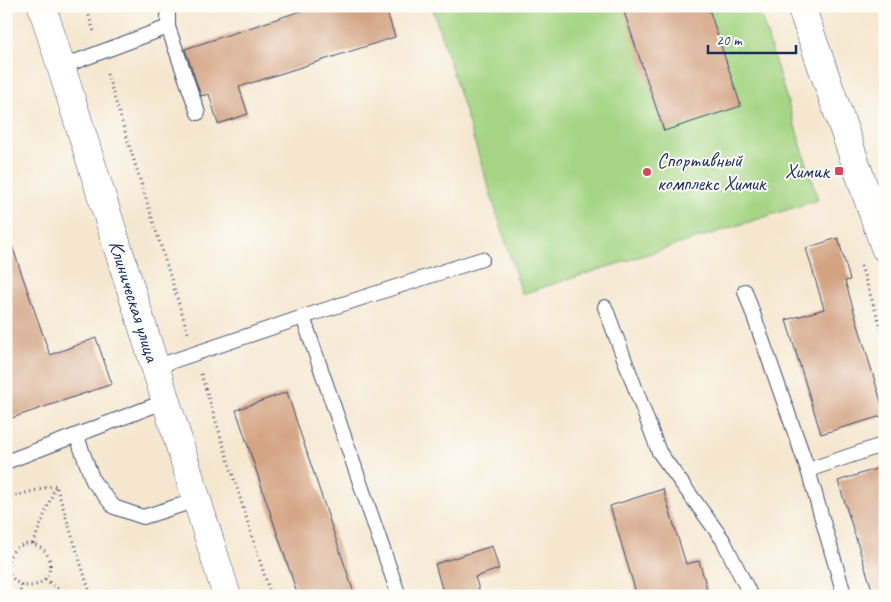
<svg xmlns="http://www.w3.org/2000/svg" width="891" height="602" viewBox="0 0 891 602" font-family="Caveat,sans-serif">
<style>
.pitch{fill:#a5d584;stroke:#608271}
.building{fill:#d3a281}
.lines{fill:none;stroke-linecap:round;stroke-linejoin:round}
.service-casing{stroke:#3c4b6f;stroke-width:16}
.minor-casing{stroke:#3c4b6f;stroke-width:29}
.tertiary-casing{stroke:#3c4b6f;stroke-width:29}
.path{stroke:#3c4b6f;stroke-width:3;stroke-dasharray:1 4;stroke-linecap:butt}
.service{stroke:#fff;stroke-width:14}
.minor{stroke:#fff;stroke-width:28}
.tertiary{stroke:#fff;stroke-width:28}
.poi-dot{fill:#d1495b;stroke:#fdfcf7;stroke-width:2}
.labels{text-anchor:middle;dominant-baseline:central;stroke-width:4;stroke-linejoin:round;paint-order:stroke}
.poi-label{font-size:20px;fill:#1b2f5e;stroke:#fdfcf7;text-anchor:start}
.street-label{font-size:20px;fill:#1b2f5e;stroke:#fdfcf7}
</style>
<rect width="100%" height="100%" fill="#fdfcf7"/>
<filter id="ink" filterUnits="userSpaceOnUse"><feTurbulence type="fractalNoise" baseFrequency=".02" numOctaves="2"/><feDisplacementMap in="SourceGraphic" scale="10" xChannelSelector="R" yChannelSelector="G"/><feConvolveMatrix kernelMatrix="1 2 1 2 8 2 1 2 1" color-interpolation-filters="sRGB"/></filter>
<filter id="wash" filterUnits="userSpaceOnUse"><feTurbulence type="fractalNoise" baseFrequency=".0096" numOctaves="4" result="noise"/><feDisplacementMap in="SourceGraphic" scale="20" xChannelSelector="R" yChannelSelector="G"/><feGaussianBlur stdDeviation="1.12" result="paint"/><feColorMatrix in="noise" values="0 0 0 0 0 0 0 0 0 0 0 0 0 0 0 0 0 1.4 0 .05"/><feComposite in="paint" operator="in"/></filter>
<g filter="url(#wash)">
<rect width="100%" height="100%" fill="#f5e7cf"/>
<path class="pitch" d="M432,6H758L818,200L522,294Z"/>
<g id="blocks">
<g class="building">
<path d="M316,6H385L395,37L239,87L248,114L218,124L209,94L201,96L185,49Z"/>
<path d="M622,6H708L741,106L664,131Z"/>
<path d="M838,238L850,280L845,281L885,415L821,434L786,320L824,309L806,248Z"/>
<path d="M10,240L50,355L96,338L112,384L6,420V241Z"/>
<path d="M287,392L299,429L355,596H298L236,410Z"/>
<path d="M885,466V596H874L838,481Z"/>
<path d="M663,489L686,564L699,561L707,588L681,596H637L610,506Z"/>
<path d="M492,546L499,569L475,577L481,596H444L435,564Z"/>
</g>
</g>
</g>
<g filter="url(#ink)">
<use href="#blocks" fill-opacity="0" stroke="#3c4b6f" stroke-width="1"/>
<g class="lines">
<defs>
<g id="service">
<path d="M168,27V6"/>
<path d="M61,67L168,27L198,113"/>
<path d="M866,195L885,188"/>
<path d="M745,291L808,470L844,594"/>
<path d="M605,307L659,452L723,540L751,596"/>
<path d="M303,317L482,259"/>
<path d="M155,367L303,317L399,596"/>
<path d="M77,437L93,481L114,507L143,517L197,500"/>
<path d="M6,462L166,401"/>
<path d="M808,470L885,444"/>
</g>
<g id="minor">
<path id="s1" d="M42,6L227,596"/>
</g>
<path id="tertiary" d="M801,6L885,248"/>
</defs>
<use href="#service" class="service-casing"/>
<use href="#minor" class="minor-casing"/>
<use href="#tertiary" class="tertiary-casing"/>
<g class="path">
<path d="M86,6L94,32"/>
<path d="M107,74L188,333"/>
<path d="M861,266L885,340"/>
<path d="M201,374L271,596"/>
<path d="M6,498L56,485L91,596"/>
<path d="M33,544L56,485"/>
<circle cx="29" cy="565" r="21"/>
<path d="M45,579L67,596"/>
<path d="M19,596L22,585"/>
</g>
<use href="#service" class="service"/>
<use href="#minor" class="minor"/>
<use href="#tertiary" class="tertiary"/>
</g>
</g>
<g class="poi-dot">
<rect x="834" y="166" width="10" height="10" rx="2.5"/>
<circle cx="647" cy="172" r="5"/>
</g>
<g class="labels">
<g class="poi-label">
<text x="657" y="160">Спортивный<tspan x="657" dy="23">комплекс Химик</tspan></text>
<text x="829" y="171" text-anchor="end">Химик</text>
</g>
<g class="street-label">
<text stroke="none"><textPath href="#s1" startOffset="309">Клиническая улица</textPath></text>
</g>
</g>
<rect width="891" height="602" fill="none" stroke="#fdfcf7" stroke-width="25"/>
<path d="M708 45v8h88v-8" fill="none" stroke="#1b2f5e" stroke-width="2.5"/>
<text x="716" y="45" font-size="15" fill="#1b2f5e" stroke="#fdfcf7" stroke-width="4" paint-order="stroke">20 m</text>
</svg>
